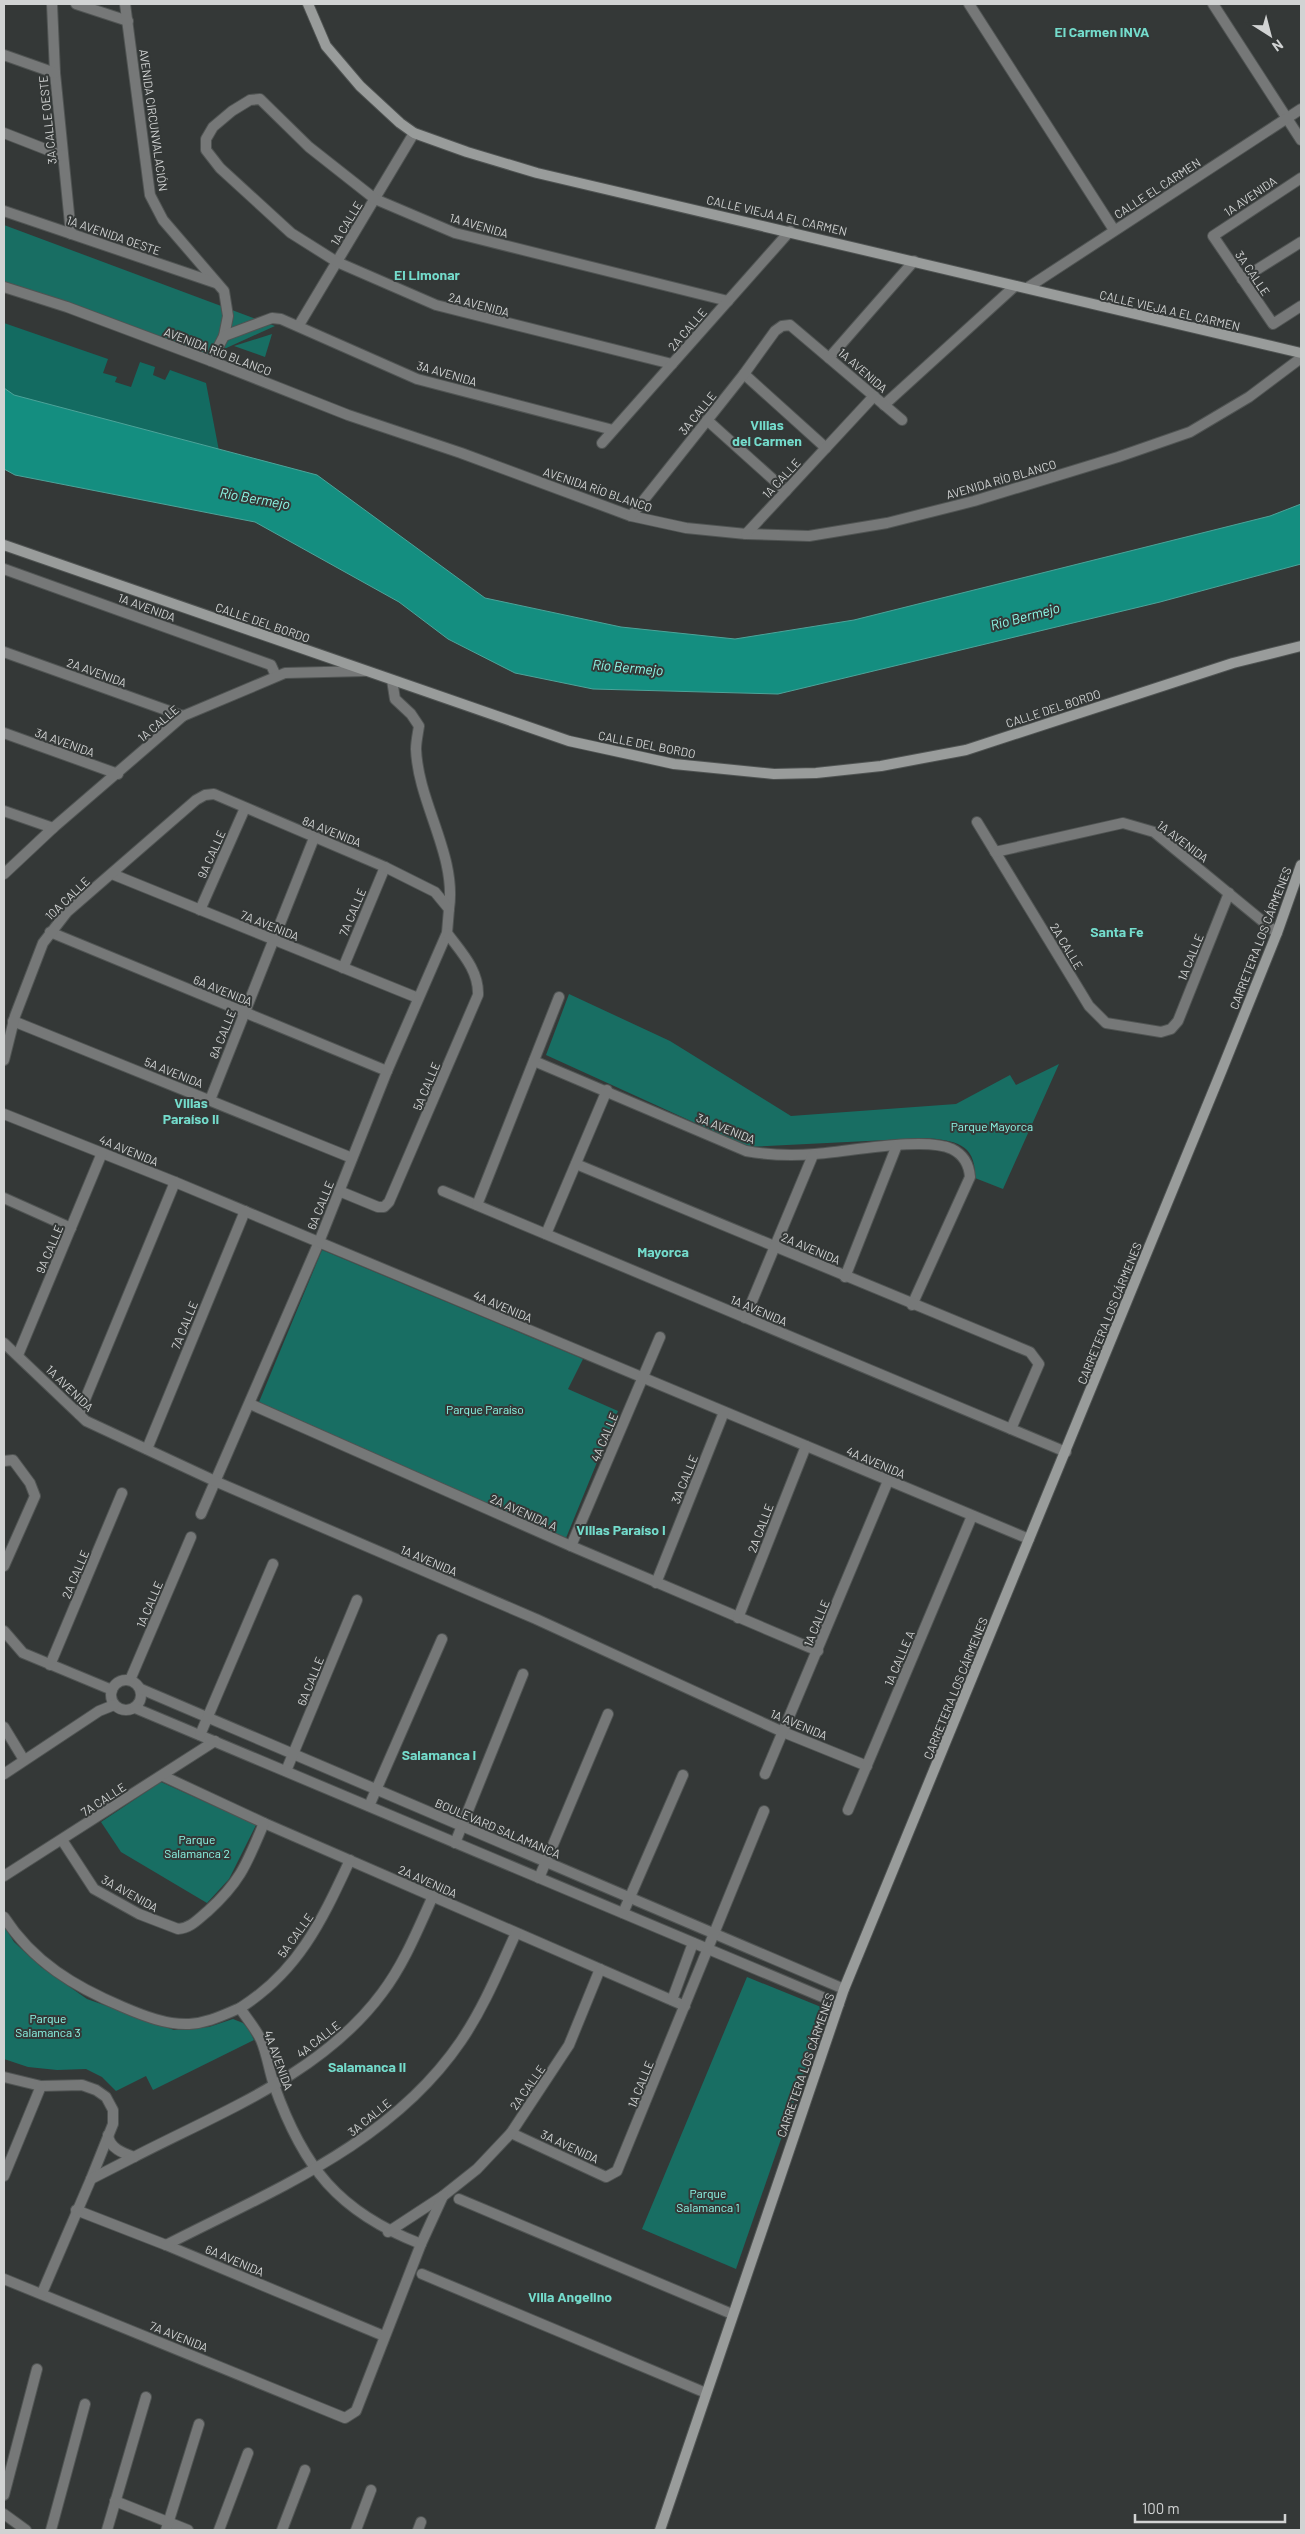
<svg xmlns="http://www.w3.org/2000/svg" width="1305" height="2534" viewBox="0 0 1305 2534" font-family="Barlow,sans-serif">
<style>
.green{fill:#186e63}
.forest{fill:#136b61}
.water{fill:#148e80;stroke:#4da399}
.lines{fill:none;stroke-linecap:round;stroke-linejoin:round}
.street-casing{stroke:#505453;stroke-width:12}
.secondary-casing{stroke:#505453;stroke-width:12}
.street{stroke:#767878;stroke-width:10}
.secondary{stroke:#999c9b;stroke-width:10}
.labels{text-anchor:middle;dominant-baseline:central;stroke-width:4;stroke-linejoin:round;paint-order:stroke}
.street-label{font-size:12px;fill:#d1d3d3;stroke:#343837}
.park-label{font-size:12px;fill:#8efae9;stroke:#343837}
.neighbourhood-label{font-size:14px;font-weight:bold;fill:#74dccc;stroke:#343837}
.water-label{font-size:14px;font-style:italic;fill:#8efae9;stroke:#343837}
</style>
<rect width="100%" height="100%" fill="#343837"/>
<g class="green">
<path d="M4,225L275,326L222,350L213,364L4,284Z"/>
<path d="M272,334L265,357L234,346Z"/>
<path d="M569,994L670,1041L791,1116L956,1104L1010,1075L1016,1085L1059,1064L1003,1189L975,1178C976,1143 955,1141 927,1138L748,1147L546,1055Z"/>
<path d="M322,1250L583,1359L568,1389L618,1411L566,1538L259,1402Z"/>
<path d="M161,1782L256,1825L229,1879L207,1903L121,1852L101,1822Z"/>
<path d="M4,1926L14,1942L41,1967L87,1999L174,2030L209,2027L233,2019L243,2023L249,2030L254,2040L153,2090L146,2076L116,2091L102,2077L86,2069L57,2070L28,2067L4,2059Z"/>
<path d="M747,1977L826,2009L736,2269L642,2229Z"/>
</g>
<path class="forest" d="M4,323L108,359L103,373L117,377L115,382L131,387L140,362L155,367L153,375L165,380L170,370L206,383L224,477L4,421Z"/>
<path class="water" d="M4,388L14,395L317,475L485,598L621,627L735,639L854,620L1270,516L1301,504V564L1160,602L778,694L593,689L515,673L448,639L399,602L255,522L15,475L4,469Z"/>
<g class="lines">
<defs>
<g id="street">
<path d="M52,4L55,73L71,234"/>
<path d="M76,4L128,21"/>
<path d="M125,4L150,195L163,220L224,291L228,316L224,336L211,361"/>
<path d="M969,4L1114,230"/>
<path d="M1213,4L1301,140"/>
<path d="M4,55L55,73"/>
<path d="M4,133L63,156"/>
<path d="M1301,178L1213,236L1273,324L1301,306"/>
<path d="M4,211L216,283"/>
<path d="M1242,279L1301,242"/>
<path d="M4,287L67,307L211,361L348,415L461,453L631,516L686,528L746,534L809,536L887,523L974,501L1118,457L1190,432L1249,397L1301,358"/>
<path d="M1027,288L1301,109"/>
<path d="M299,325L414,133"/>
<path d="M224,336L272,318L281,319L417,379L613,430"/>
<path d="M829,358L914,261"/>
<path d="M672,364L436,305L337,262L291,233L220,168L206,150V139L213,127L232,111L250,100L260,99L309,147L375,199L455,233L728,301"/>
<path d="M744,374L826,448"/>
<path d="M884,405L1015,286"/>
<path d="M707,420L786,491"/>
<path d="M602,443L790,231"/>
<path d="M631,516L744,374L775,331L782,326L790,325L902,420"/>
<path d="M746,534L874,396"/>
<path d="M4,569L271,665L276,676"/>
<path d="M4,652L183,716"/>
<path d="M392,680L395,699L411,714L419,726C418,733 416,742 416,749C418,803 457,855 449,909"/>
<path d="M4,733L118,774"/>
<path d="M4,811L53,828"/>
<path d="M977,822L1089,1006L1106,1023L1161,1032L1171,1029L1178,1021L1229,893"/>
<path d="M995,852L1123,823L1154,832L1277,933"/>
<path d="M4,874L53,828L183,716L285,673L365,671"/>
<path d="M112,874L418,998"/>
<path d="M200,910L245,808"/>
<path d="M50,932L387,1071"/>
<path d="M343,968L385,867"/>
<path d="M13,1021L352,1158"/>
<path d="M4,1060L15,1016L43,943L67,912L196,800L205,795L214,794L385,867L435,892L449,909L447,933L387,1071L319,1242L201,1514"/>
<path d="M534,1061L746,1151C768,1155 792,1156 815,1154C847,1152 925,1136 952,1149C964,1155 969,1164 970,1177L912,1305"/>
<path d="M210,1100L314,838"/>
<path d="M4,1114L175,1182L1029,1539"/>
<path d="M576,1164L1030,1352L1039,1364L1011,1429"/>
<path d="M339,1191L378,1207H384L389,1202L478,995C479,970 461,952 447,933"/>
<path d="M443,1191L1066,1452"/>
<path d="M4,1198L71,1228"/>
<path d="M477,1205L559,997"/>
<path d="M546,1234L607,1090"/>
<path d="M845,1277L897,1145"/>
<path d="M745,1318L813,1155"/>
<path d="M4,1343L86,1421L217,1482L536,1619L783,1732L867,1766"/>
<path d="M18,1355L102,1153"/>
<path d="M250,1404L571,1546L818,1651"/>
<path d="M79,1414L175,1182"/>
<path d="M147,1449L245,1211"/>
<path d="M4,1461L13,1460L30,1483L35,1496L4,1566"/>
<path d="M571,1546L660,1337"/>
<path d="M656,1583L724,1412"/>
<path d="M738,1618L806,1446"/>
<path d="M4,1631L23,1653L112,1690"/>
<path d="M50,1665L122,1493"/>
<circle cx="126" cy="1695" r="15"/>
<path d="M130,1680L191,1537"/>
<path d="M141,1689L844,1989"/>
<path d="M135,1708L839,2004"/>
<path d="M4,1727L24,1760"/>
<path d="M200,1735L273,1564"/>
<path d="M286,1771L357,1600"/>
<path d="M4,1774L99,1711L114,1705"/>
<path d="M765,1774L888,1481"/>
<path d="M163,1776L264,1823L685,2006"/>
<path d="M369,1806L442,1639"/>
<path d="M848,1810L972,1516"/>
<path d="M62,1840L94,1889L139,1914L178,1929C191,1928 198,1919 208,1911C241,1881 247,1863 264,1823"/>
<path d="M455,1843L523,1674"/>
<path d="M4,1876L215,1741"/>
<path d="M539,1878L608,1714"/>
<path d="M623,1913L683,1775"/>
<path d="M4,1917C33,1962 75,1987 123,2007C144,2016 167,2025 189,2024C208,2023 223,2015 240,2008C247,2019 256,2029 261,2040C267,2054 269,2070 274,2085C303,2167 338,2212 421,2244"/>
<path d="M672,2000L693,1943"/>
<path d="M240,2008C299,1971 322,1920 350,1860"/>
<path d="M4,2077L41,2086L82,2085L96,2090L106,2097L113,2110V2124L91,2179"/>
<path d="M511,2133L606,2177L617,2171L764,1811"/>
<path d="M108,2135C109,2148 123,2153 134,2157C221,2112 322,2074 382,1993C404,1964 418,1929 433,1896"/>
<path d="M4,2176L41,2086"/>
<path d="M459,2199L732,2314"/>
<path d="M76,2210L166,2245L384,2336"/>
<path d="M388,2232L443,2196L477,2169L511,2133L569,2045L600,1969"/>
<path d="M166,2245C273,2190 391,2144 461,2041C484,2007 499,1970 516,1933"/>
<path d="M422,2274L706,2393"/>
<path d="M4,2279L345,2418L356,2411L421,2244L443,2196"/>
<path d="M42,2293L91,2179L134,2157"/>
<path d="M4,2495L37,2369"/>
<path d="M115,2501L188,2530"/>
<path d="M4,2514L26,2530"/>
<path d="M51,2530L85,2404"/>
<path d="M107,2530L146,2397"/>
<path d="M166,2530L199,2424"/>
<path d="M219,2530L248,2453"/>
<path d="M282,2530L305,2470"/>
<path d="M356,2530L371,2490"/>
<path d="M418,2530L421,2522"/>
</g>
<g id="secondary">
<path d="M308,4L326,46L360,86L400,123L414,133L467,152L537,173L1301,353"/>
<path d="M4,545L569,741L674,764L774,774L816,773L881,766L966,750L1233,663L1301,646"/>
<path d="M660,2530L844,1989L1221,1072L1277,933L1301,865"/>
</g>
</defs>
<use href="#street" class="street-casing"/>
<use href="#secondary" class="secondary-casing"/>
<use href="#street" class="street"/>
<use href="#secondary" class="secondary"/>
</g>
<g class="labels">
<g class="street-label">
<text transform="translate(47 120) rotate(-96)">3A CALLE OESTE</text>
<text transform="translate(154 120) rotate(82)">AVENIDA CIRCUNVALACIÓN</text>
<text transform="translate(1157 188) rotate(-33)">CALLE EL CARMEN</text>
<text transform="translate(1250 196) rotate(-34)">1A AVENIDA</text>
<text transform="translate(777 215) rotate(13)">CALLE VIEJA A EL CARMEN</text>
<text transform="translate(346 223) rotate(-59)">1A CALLE</text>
<text transform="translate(479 225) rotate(16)">1A AVENIDA</text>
<text transform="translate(114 235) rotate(19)">1A AVENIDA OESTE</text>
<text transform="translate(1253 273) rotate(56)">3A CALLE</text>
<text transform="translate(479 304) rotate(15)">2A AVENIDA</text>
<text transform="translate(1170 310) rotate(13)">CALLE VIEJA A EL CARMEN</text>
<text transform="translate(687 329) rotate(-49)">2A CALLE</text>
<text transform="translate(218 351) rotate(21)">AVENIDA RÍO BLANCO</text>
<text transform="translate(863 370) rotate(41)">1A AVENIDA</text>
<text transform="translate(447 373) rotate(16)">3A AVENIDA</text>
<text transform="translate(697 413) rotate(-51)">3A CALLE</text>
<text transform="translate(781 478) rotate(-47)">1A CALLE</text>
<text transform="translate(1001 479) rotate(-16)">AVENIDA RÍO BLANCO</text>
<text transform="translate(598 489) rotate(19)">AVENIDA RÍO BLANCO</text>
<text transform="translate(147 607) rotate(20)">1A AVENIDA</text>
<text transform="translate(263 622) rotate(19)">CALLE DEL BORDO</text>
<text transform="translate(97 672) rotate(20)">2A AVENIDA</text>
<text transform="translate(1053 708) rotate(-18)">CALLE DEL BORDO</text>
<text transform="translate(158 723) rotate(-40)">1A CALLE</text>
<text transform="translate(65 742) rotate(20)">3A AVENIDA</text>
<text transform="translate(647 744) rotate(11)">CALLE DEL BORDO</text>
<text transform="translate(332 831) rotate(22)">8A AVENIDA</text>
<text transform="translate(1183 841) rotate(37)">1A AVENIDA</text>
<text transform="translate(211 854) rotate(-66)">9A CALLE</text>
<text transform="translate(67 898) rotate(-44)">10A CALLE</text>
<text transform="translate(352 912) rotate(-67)">7A CALLE</text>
<text transform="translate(270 925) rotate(22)">7A AVENIDA</text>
<text transform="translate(1260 938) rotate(-69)">CARRETERA LOS CÁRMENES</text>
<text transform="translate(1067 946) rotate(59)">2A CALLE</text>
<text transform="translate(1190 957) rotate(-68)">1A CALLE</text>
<text transform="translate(223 990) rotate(22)">6A AVENIDA</text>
<text transform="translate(222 1034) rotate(-68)">8A CALLE</text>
<text transform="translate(174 1072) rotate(22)">5A AVENIDA</text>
<text transform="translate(426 1086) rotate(-67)">5A CALLE</text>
<text transform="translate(726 1128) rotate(22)">3A AVENIDA</text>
<text transform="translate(129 1150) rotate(22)">4A AVENIDA</text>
<text transform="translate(320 1205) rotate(-68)">6A CALLE</text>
<text transform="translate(811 1248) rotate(23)">2A AVENIDA</text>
<text transform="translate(49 1249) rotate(-67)">9A CALLE</text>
<text transform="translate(503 1306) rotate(23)">4A AVENIDA</text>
<text transform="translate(759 1310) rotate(23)">1A AVENIDA</text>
<text transform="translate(1109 1313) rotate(-68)">CARRETERA LOS CÁRMENES</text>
<text transform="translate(184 1325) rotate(-68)">7A CALLE</text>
<text transform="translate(70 1388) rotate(44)">1A AVENIDA</text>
<text transform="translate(604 1437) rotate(-67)">4A CALLE</text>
<text transform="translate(876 1462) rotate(23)">4A AVENIDA</text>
<text transform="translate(684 1479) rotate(-68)">3A CALLE</text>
<text transform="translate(524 1512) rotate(24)">2A AVENIDA A</text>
<text transform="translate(760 1528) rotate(-69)">2A CALLE</text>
<text transform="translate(429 1560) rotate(23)">1A AVENIDA</text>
<text transform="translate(75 1574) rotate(-67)">2A CALLE</text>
<text transform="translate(149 1604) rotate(-67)">1A CALLE</text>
<text transform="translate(816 1623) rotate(-68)">1A CALLE</text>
<text transform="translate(899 1658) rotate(-67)">1A CALLE A</text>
<text transform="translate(310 1681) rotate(-68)">6A CALLE</text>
<text transform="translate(955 1688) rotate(-68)">CARRETERA LOS CÁRMENES</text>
<text transform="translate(799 1724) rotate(23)">1A AVENIDA</text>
<text transform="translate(103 1799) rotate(-33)">7A CALLE</text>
<text transform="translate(498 1828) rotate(23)">BOULEVARD SALAMANCA</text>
<text transform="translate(428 1881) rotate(24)">2A AVENIDA</text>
<text transform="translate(130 1893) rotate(29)">3A AVENIDA</text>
<text transform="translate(295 1935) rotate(-54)">5A CALLE</text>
<text transform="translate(318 2039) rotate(-38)">4A CALLE</text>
<text transform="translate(279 2060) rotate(70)">4A AVENIDA</text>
<text transform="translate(805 2065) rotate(-71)">CARRETERA LOS CÁRMENES</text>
<text transform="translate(640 2084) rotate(-68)">1A CALLE</text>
<text transform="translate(527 2087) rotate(-55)">2A CALLE</text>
<text transform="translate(369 2117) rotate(-39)">3A CALLE</text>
<text transform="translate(570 2146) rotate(25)">3A AVENIDA</text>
<text transform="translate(235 2260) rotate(23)">6A AVENIDA</text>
<text transform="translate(179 2336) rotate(22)">7A AVENIDA</text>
</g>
<g class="park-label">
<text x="992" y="1126">Parque Mayorca</text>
<text x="485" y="1409">Parque Paraíso</text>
<text x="197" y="1839">Parque<tspan x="197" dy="14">Salamanca 2</tspan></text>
<text x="48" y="2018">Parque<tspan x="48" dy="14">Salamanca 3</tspan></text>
<text x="708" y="2193">Parque<tspan x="708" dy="14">Salamanca 1</tspan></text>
</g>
<g class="neighbourhood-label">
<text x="1102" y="31">El Carmen INVA</text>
<text x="427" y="274">El Limonar</text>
<text x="767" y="424">Villas<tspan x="767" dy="16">del Carmen</tspan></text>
<text x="1117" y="931">Santa Fe</text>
<text x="191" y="1102">Villas<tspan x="191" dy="16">Paraíso II</tspan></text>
<text x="663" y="1251">Mayorca</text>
<text x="621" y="1529">Villas Paraíso I</text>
<text x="439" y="1754">Salamanca I</text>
<text x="367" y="2066">Salamanca II</text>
<text x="570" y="2296">Villa Angelino</text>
</g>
<g class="water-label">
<text transform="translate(255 498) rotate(10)">Río Bermejo</text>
<text transform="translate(1025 616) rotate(-15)">Río Bermejo</text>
<text transform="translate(628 667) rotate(5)">Río Bermejo</text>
</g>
</g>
<rect width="1305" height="2534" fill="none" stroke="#d1d3d3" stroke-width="10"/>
<g transform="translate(1270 35) rotate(144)" stroke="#343837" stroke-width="4" paint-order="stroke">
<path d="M0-4L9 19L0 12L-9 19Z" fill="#d1d3d3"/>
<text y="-8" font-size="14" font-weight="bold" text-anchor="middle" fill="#d1d3d3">N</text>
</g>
<path d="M1135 2514v8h150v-8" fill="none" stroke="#d1d3d3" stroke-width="2.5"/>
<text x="1142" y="2514" font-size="15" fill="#d1d3d3" stroke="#343837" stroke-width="4" paint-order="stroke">100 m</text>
</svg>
